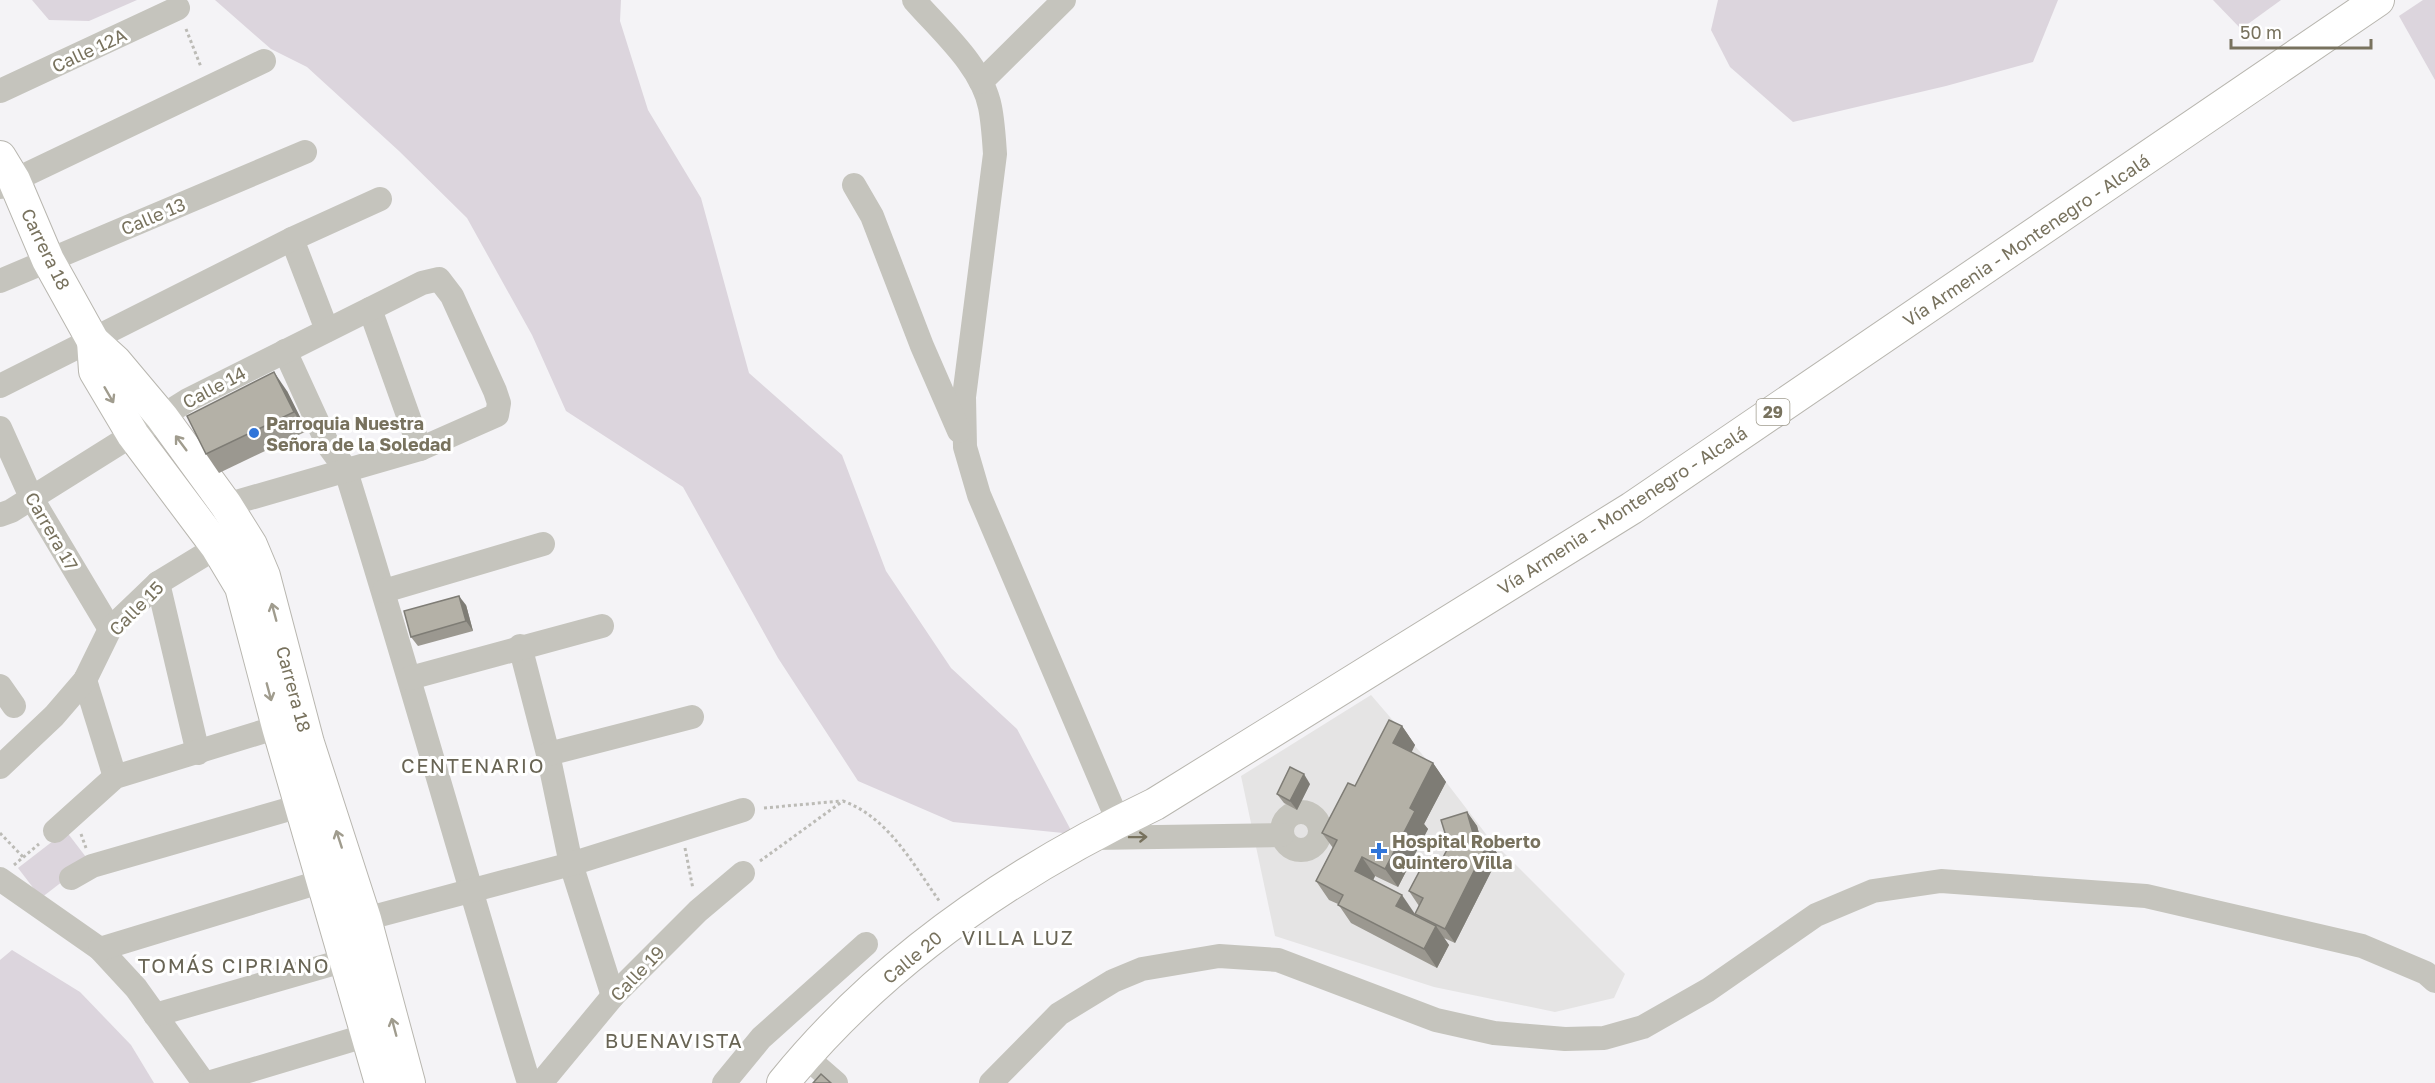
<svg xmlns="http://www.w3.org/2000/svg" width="2435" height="1083" viewBox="0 0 2435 1083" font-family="'Golos Text',sans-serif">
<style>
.built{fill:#e5e4e4}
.green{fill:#dcd5dd}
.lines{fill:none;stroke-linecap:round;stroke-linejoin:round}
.major-casing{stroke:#b8b6af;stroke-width:34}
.path{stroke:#bcbbb6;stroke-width:3;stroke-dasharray:3 3;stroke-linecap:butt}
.minor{stroke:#c5c4bd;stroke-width:24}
.major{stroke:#fff;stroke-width:32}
.wall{fill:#9b9890}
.shaded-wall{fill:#7e7c75}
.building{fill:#b4b1a7;stroke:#7e7c75;stroke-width:1.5}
.oneway{stroke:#a09c8e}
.oneway2{stroke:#78725e}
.poi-dot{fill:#3075d9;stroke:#fff;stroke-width:2}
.labels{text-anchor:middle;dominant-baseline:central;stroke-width:6;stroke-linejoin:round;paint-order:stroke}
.shield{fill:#fff;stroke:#a09c8e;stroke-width:1.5}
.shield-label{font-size:16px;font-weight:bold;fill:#78725e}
.street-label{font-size:18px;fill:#78725e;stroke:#fff}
.poi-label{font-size:18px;font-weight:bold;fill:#78725e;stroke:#fff;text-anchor:start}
.neighbourhood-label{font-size:20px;letter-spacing:1.5px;fill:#686454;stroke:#fff}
</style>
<rect width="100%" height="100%" fill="#f4f3f6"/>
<path class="built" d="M1371,695L1446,782L1489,838L1625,974L1614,998L1555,1012L1434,987L1275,936L1241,776Z"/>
<g class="green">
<path d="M32,0H137L89,21L49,20Z"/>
<path d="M215,0H621L620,21L648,110L701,198L749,373L842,455L886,571L951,668L1017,729L1073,834L953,822L858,781L778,658L683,487L566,411L532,335L467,218L399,151L307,67L271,49Z"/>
<path d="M1718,0H2058L2033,62L1946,86L1793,122L1730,67L1711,30Z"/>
<path d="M2213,0H2281L2241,29Z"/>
<path d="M2423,0H2435V80L2399,16Z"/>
<path d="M66,831L89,861L41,898L18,868Z"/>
<path d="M12,950L80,992L131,1045L154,1083H0V960Z"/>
</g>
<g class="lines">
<defs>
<g id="major">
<path d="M0,157L14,180L48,260L93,341L115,361L162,417L226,505L251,545L264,576L308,743L365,919L409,1083"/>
<path d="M93,341L95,371L133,435L217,547L241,587L278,727L381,1083"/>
<path d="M783,1083C881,962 1015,871 1155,804L1632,508L2378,0"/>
</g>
</defs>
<use href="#major" class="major-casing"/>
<g class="path">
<path d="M186,29L201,67"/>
<path d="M764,808L841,801"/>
<path d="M0,833L23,857"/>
<path d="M81,834L86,848"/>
<path d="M685,848L693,889"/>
<path d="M760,861L843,801C888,817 913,864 940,902"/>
<path d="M14,865L39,844"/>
</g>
<g class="minor">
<path d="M914,0C941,31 982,66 990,107C993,122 994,139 995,154L964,397L965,447L979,495L1118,821"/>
<path d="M981,82L1064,0"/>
<path d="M0,91L178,8"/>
<path d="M854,185L872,216L922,346L959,431"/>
<path d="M0,187L264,61"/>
<path d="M292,239L327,330"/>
<path d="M0,281L305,152"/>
<path d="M370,309L420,449"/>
<path d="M285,351L328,445L345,468C409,672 466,879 529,1083"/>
<path d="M0,386L292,239L380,199"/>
<path d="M0,428L31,497L110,629"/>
<path d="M0,515L11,511L188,400L422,283L439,279L452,296L495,391L499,403L497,415L420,449L226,505"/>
<path d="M158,583L198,753"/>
<path d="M384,591L543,544"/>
<path d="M520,646L548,754L571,864L613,996"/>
<path d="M410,678L602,626"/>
<path d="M85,680L115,777"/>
<path d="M0,686L14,706"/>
<path d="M548,754L692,717"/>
<path d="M0,767L54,716L85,680L110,629L158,583L217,547"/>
<circle cx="1301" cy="831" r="19"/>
<path d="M55,831L115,777L278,727"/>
<path d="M1092,838L1282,835"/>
<path d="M71,878L92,866L300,806"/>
<path d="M0,879L100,949L136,988L204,1083"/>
<path d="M350,923L571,864L743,810"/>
<path d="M100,949L323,881"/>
<path d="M155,1015L346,960"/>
<path d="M805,1056L836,1083"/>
<path d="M208,1083L368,1035"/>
<path d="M541,1083L613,996L698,911L743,873"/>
<path d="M724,1083L761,1038L866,944"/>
<path d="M991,1083L1059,1014L1113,981L1142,969L1219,956L1278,960L1436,1020L1494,1033L1565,1039L1604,1038L1643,1027L1708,990L1816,915L1873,891L1941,881L2146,896L2362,946L2426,973L2435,981"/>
</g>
<use href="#major" class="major"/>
</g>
<g class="wall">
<path d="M287,391L307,431L219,473L206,454Z"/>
<path d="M466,605L473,631L418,646L411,637Z"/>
<path d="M1402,726L1415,745L1411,752L1433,763L1446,782L1424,824L1428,829L1398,887L1375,876L1373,881L1417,916L1415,914L1419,906L1409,891L1440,863L1467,812L1477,826L1480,837L1489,841L1499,856L1455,943L1444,938L1449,945L1437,968L1351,923L1338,904L1329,900L1316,881L1333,848L1322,833L1355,786Z"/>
<path d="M1310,784L1297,810L1284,803L1277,794Z"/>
</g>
<g class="shaded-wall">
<path d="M274,372L287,391L307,431L294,412Z"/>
<path d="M459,596L466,605L473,631L466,621Z"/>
<path d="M1402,726L1415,745L1407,762L1393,743Z"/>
<path d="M1433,763L1446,782L1424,824L1428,829L1398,887L1385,869L1410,808Z"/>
<path d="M1304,774L1310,784L1297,810L1290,801Z"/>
<path d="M1467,812L1477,826L1483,848L1473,833Z"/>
<path d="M1489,841L1499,856L1455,943L1445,929Z"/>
<path d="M1362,857L1375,876L1368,890L1355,871Z"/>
<path d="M1402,895L1415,914L1409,924L1396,906Z"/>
<path d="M1436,926L1449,945L1437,968L1424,949Z"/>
</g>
<g class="building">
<path d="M274,372L294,412L206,454L187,416Z"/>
<path d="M459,596L466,621L411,637L404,611Z"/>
<path d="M1389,720L1402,726L1393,743L1433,763L1410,808L1415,811L1385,869L1362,857L1355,871L1402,895L1396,906L1436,926L1424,949L1338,905L1343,895L1316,881L1337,840L1322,833L1348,783L1355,786Z"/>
<path d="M1290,767L1304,774L1290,801L1277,794Z"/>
<path d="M1467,812L1473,833L1489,841L1445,929L1415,914L1423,898L1409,891L1427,857L1440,863L1449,846L1441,820Z"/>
<path d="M821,1074L831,1083H813Z"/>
</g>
<defs><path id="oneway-shaft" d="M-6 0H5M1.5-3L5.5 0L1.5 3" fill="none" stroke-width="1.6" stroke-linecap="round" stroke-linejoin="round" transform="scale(1.5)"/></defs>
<g class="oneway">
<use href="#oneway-shaft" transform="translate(109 395) rotate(60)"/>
<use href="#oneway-shaft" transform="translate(181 443) rotate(-127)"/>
<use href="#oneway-shaft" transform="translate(274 612) rotate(-105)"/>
<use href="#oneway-shaft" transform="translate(269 692) rotate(75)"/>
<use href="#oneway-shaft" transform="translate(339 839) rotate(-108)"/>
<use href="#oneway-shaft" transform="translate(394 1027) rotate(-105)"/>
</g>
<use class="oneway2" href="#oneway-shaft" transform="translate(1138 837) rotate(-1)"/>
<g class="poi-dot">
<circle cx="254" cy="433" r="6"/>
<path d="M1376 842h6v6h6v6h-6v6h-6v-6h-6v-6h6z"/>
</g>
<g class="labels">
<rect class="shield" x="1756.5" y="399" width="33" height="26" rx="4.5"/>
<g class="shield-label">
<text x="1773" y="412">29</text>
</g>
<g class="street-label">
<text transform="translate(89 50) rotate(-25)">Calle 12A</text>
<text transform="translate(153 216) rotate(-23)">Calle 13</text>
<text transform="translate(2026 240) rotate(-34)">Vía Armenia - Montenegro - Alcalá</text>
<text transform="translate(46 249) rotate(64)">Carrera 18</text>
<text transform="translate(214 387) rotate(-28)">Calle 14</text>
<text transform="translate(1622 510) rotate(-33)">Vía Armenia - Montenegro - Alcalá</text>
<text transform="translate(52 531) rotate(60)">Carrera 17</text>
<text transform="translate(136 608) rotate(-45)">Calle 15</text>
<text transform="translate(294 689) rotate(75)">Carrera 18</text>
<text transform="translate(912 957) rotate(-40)">Calle 20</text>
<text transform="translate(637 973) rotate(-46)">Calle 19</text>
</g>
<g class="poi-label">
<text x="266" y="423">Parroquia Nuestra<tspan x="266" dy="21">Señora de la Soledad</tspan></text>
<text x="1392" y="841">Hospital Roberto<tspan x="1392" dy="21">Quintero Villa</tspan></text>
</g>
<g class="neighbourhood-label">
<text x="473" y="765">CENTENARIO</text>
<text x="1018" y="937">VILLA LUZ</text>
<text x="234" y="965">TOMÁS CIPRIANO</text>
<text x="674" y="1040">BUENAVISTA</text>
</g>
</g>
<path d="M2231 39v9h140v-9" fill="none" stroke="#78725e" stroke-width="3"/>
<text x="2240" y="39" font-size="18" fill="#78725e" stroke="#ffffff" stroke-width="4.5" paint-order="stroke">50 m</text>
</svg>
